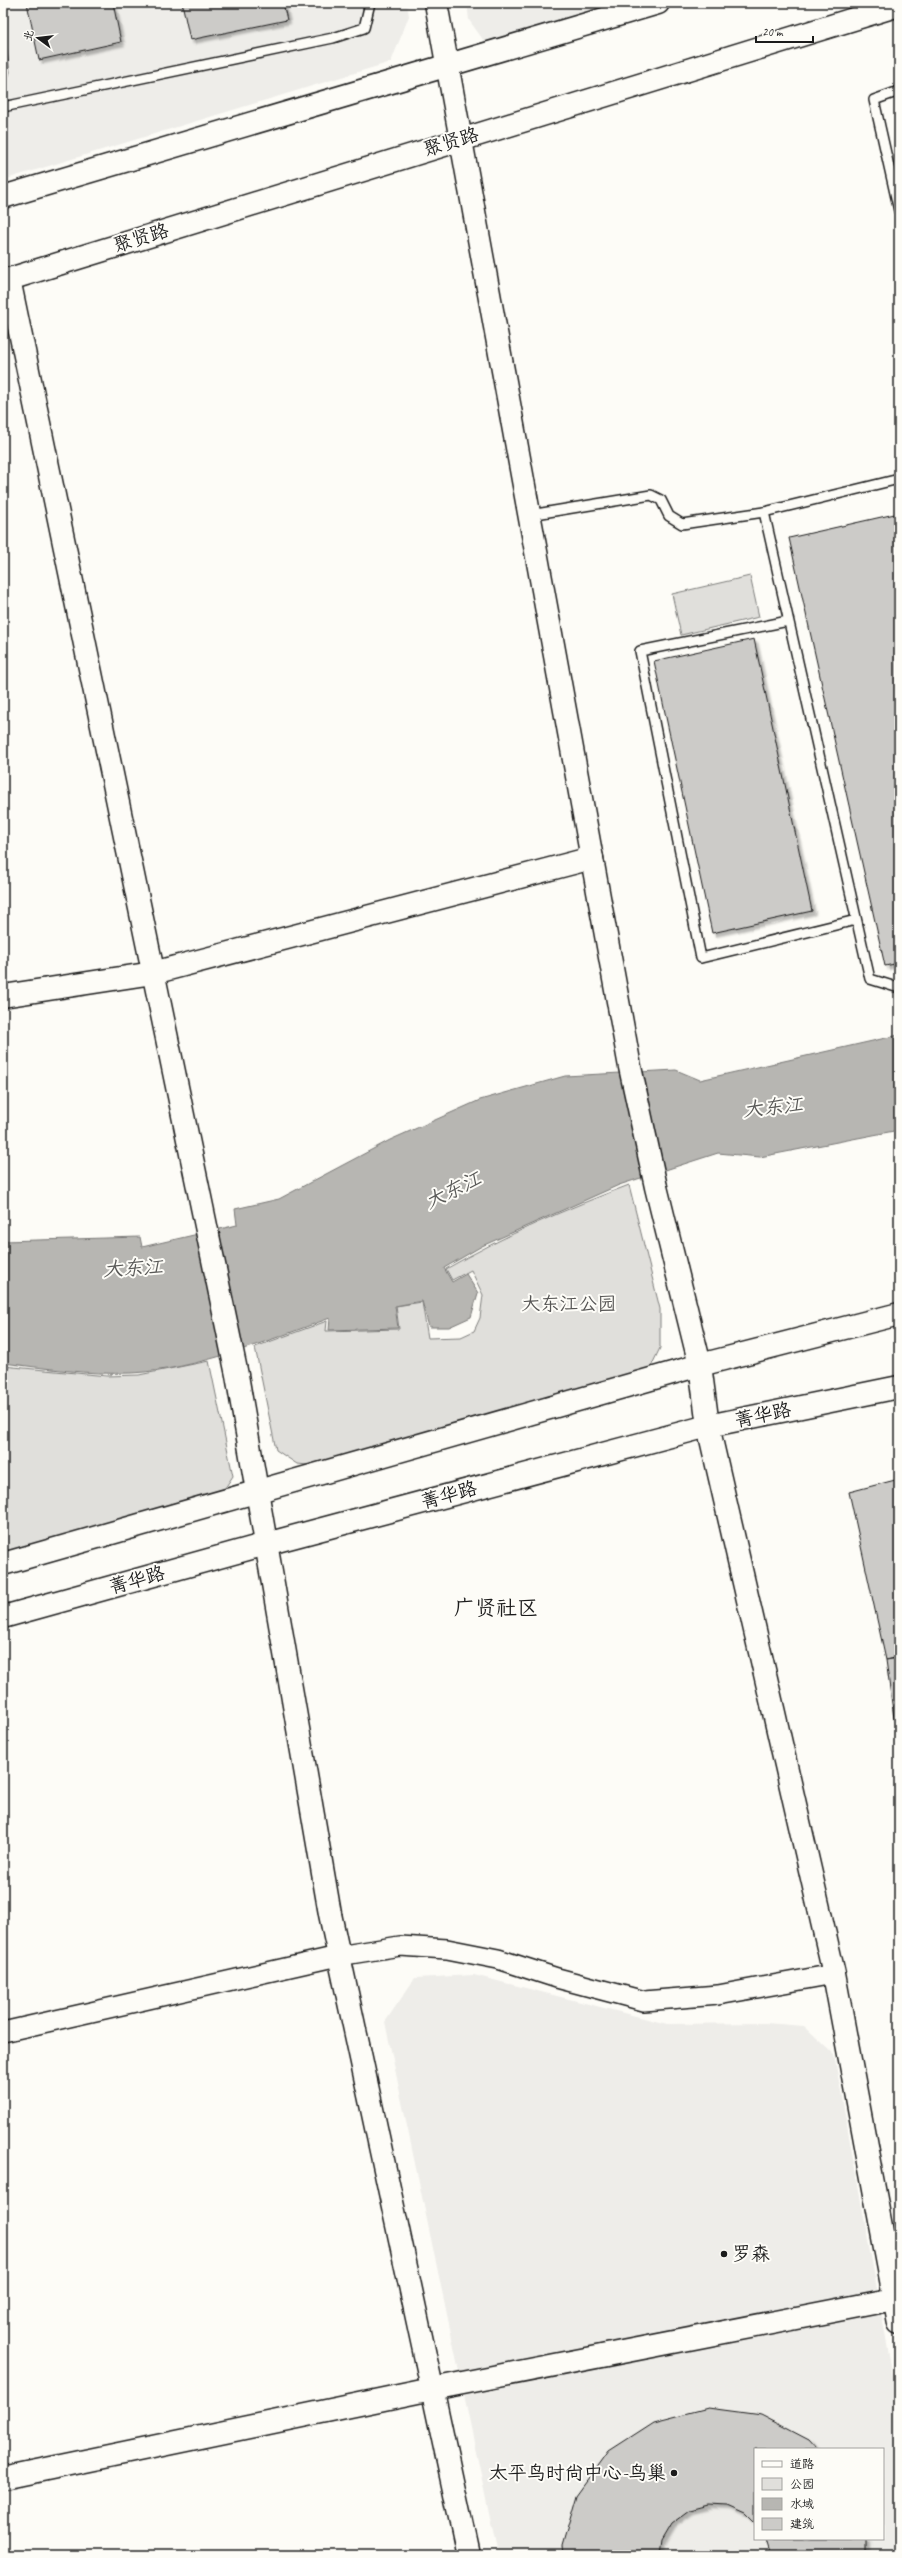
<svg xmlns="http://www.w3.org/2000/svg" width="902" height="2558" viewBox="0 0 902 2558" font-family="Caveat,'LXGW WenKai TC',sans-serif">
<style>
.built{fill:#eeede9;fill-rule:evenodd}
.green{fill:#e0dfdb;stroke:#7e7e7c}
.water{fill:#b7b6b2;stroke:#797876}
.building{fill:#cccbc8;stroke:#1c1c1c;filter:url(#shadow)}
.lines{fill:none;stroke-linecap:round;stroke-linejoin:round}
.lane-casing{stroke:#1c1c1c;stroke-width:12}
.street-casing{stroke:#1c1c1c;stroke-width:22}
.secondary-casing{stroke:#1c1c1c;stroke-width:25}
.lane{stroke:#fdfcf7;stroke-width:9}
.street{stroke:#fdfcf7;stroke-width:19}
.secondary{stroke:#fdfcf7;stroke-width:22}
.poi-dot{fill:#1c1c1c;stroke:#fdfcf7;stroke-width:1.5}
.labels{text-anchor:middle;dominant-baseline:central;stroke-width:4;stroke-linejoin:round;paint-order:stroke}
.street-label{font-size:19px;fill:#1c1c1c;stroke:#fdfcf7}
.park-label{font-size:19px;fill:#575655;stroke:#fdfcf7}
.poi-label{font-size:19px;fill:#1c1c1c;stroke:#fdfcf7;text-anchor:start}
.water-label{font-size:20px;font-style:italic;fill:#5a5a58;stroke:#fdfcf7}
.quarter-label{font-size:21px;fill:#1c1c1c;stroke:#fdfcf7}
</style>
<defs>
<filter id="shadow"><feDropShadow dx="3.5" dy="3.5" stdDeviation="1" flood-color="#0004"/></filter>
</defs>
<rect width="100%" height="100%" fill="#fdfcf7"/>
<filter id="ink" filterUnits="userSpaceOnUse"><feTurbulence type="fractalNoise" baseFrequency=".025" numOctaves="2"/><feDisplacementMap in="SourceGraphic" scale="8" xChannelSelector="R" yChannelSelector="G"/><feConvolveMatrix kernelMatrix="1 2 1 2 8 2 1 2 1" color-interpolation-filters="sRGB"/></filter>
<g filter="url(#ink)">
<g class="built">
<path d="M3,3H407L409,16L391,62L3,180Z"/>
<path d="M467,3H627L496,43L484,41L469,20Z"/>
<path d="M474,1975L667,2024L766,2023L804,2026L834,2054L899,2409V2555H498L385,2022L415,1978ZM755,2449H883V2539H755Z"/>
</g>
<g class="green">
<path d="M3,23L10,72L3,94Z"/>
<path d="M750,576L759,617L681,635L672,594Z"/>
<path d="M629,1185L660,1309V1348L648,1373L319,1466L297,1464L276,1450L255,1347L327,1321L326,1331L399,1329L396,1306L422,1302L428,1338L461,1337L474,1331L480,1318L483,1295L471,1270L452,1280L446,1269C505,1235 566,1209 629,1185Z"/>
<path d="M209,1361L233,1476L223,1491L3,1556V1366L107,1376L139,1375Z"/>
</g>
<path class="water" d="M899,1035V1130L760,1157L718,1153L619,1185L482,1246L444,1268L452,1282L466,1274L478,1293L471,1317L449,1327H429L422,1301L395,1306L398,1328L329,1330L330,1318C270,1340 195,1370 131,1373C87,1375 46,1368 3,1363V1241L140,1237L142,1247L237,1225L235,1209L279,1199L390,1140L480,1100L565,1076L676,1070L700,1080Z"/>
<g class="building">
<path d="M27,3H113L121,42L39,60Z"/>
<path d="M182,3H283L287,20L190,40Z"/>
<path d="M899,513V963L885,966L789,538Z"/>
<path d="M754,639L812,911L712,933L654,661Z"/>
<path d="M899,1479V1657L886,1660L849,1492Z"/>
<path d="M899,1658V1755L886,1660Z"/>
<path d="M899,1705V1755L894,1706Z"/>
<path d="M708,2408L761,2415L809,2440L817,2449H755V2523L746,2514L728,2506L709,2505L690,2510L671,2524L661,2541L659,2555H563L562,2547L577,2495L609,2451L654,2422Z"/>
<path d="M765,2539H867V2555H770Z"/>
</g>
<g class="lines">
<defs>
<g id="lane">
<path d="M899,91L874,100L899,211"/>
<path d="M3,107L333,38L364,28L370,3"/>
<path d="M764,512L870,979L899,988"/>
<path d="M530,515L651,495L661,500L669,516L682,524L764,512L899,479"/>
<path d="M788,621L640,651L701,958L856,920"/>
</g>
<path id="street" d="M3,2032L338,1956L400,1946L447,1949L498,1959L557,1978L644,2001L718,1995L834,1974"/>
<g id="secondary">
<path d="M436,3L630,1067L656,1187L700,1365L708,1426L834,1974L899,2323"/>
<path d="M3,197L658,3"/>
<path d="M9,279L237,1375L330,1914L468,2555"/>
<path d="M3,281L899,5"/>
<path d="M3,996L153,973L592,858"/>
<path d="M3,1564L700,1365L899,1314"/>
<path d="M3,1617L266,1544L708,1426L899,1387"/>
<path d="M3,2478L432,2389L894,2299"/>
</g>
</defs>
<use href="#lane" class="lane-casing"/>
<use href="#street" class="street-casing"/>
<use href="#secondary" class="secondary-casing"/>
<use href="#lane" class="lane"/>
<use href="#street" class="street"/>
<use href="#secondary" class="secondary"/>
</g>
</g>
<g class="poi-dot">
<circle cx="724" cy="2254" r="4"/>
<circle cx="674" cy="2473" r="4"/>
</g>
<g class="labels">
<g class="street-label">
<text transform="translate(451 142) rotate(-17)">聚贤路</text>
<text transform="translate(141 238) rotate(-17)">聚贤路</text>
<text transform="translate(763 1415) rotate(-12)">菁华路</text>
<text transform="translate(449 1495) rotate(-15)">菁华路</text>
<text transform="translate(137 1580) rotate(-16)">菁华路</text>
</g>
<g class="park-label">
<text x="569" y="1304">大东江公园</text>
</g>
<g class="poi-label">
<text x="732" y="2254">罗森</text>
<text x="666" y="2473" text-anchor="end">太平鸟时尚中心-鸟巢</text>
</g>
<g class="water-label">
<text transform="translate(773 1107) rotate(-6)">大东江</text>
<text transform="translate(453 1190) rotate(-26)">大东江</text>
<text transform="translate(133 1268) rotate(-3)">大东江</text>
</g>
<g class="quarter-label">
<text x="496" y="1608">广贤社区</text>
</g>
</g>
<rect width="902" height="2558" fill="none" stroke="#fdfcf7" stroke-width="16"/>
<rect x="8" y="8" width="886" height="2542" fill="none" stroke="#1c1c1c" stroke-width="1.5" filter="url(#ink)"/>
<rect x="754" y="2448" width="130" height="92" fill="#fdfcf7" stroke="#a3a29f"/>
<rect x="762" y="2461" width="20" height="6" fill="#fdfcf7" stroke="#a3a29f"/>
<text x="790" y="2468" font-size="12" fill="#1c1c1c">道路</text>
<rect x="762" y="2478" width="20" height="12" fill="#e0dfdb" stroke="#a3a29f"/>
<text x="790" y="2488" font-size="12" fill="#1c1c1c">公园</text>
<rect x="762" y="2498" width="20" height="12" fill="#b7b6b2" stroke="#a3a29f"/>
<text x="790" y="2508" font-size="12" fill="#1c1c1c">水域</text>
<rect x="762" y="2518" width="20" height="12" fill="#cccbc8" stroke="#a3a29f"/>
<text x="790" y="2528" font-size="12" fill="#1c1c1c">建筑</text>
<g transform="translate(38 38) rotate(285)" stroke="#fdfcf7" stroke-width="3" paint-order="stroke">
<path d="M0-3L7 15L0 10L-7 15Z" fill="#1c1c1c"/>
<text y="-6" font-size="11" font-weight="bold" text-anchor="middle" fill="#1c1c1c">北</text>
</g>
<path d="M756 36v6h57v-6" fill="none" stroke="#1c1c1c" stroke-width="2"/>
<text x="762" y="36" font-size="12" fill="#1c1c1c" stroke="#fdfcf7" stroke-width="3" paint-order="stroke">20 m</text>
</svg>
